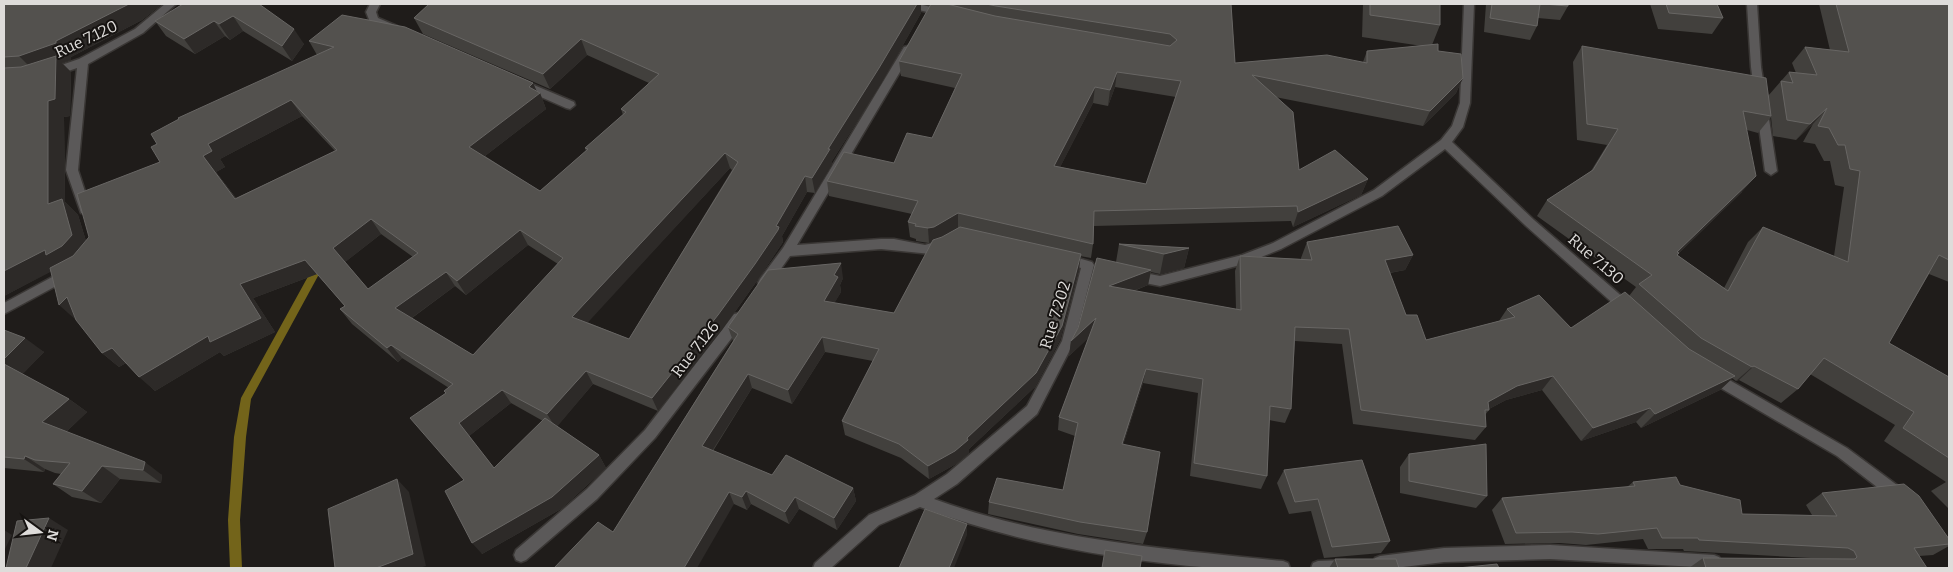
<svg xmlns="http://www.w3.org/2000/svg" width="1953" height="572" viewBox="0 0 1953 572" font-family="Bitter,serif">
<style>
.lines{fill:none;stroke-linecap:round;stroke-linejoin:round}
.stream{fill:#73641a;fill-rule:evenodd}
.minor-casing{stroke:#3a3735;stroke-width:3}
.minor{fill:#5b5959;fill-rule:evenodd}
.wall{fill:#42403d;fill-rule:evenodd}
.shaded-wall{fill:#2d2a28}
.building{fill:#53514e;stroke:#686664;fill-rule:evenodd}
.labels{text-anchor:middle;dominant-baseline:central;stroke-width:4;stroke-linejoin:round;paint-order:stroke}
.street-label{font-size:16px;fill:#dedcda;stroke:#161311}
</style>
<rect width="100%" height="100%" fill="#1f1c1a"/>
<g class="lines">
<path class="stream" d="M319,261L322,262L324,265L251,399L246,437L240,520L242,568H230L228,520L234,437L241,398L316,262Z"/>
<defs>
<g id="minor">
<path d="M165,4H176L143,33L88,64L78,170L91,210L89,213H81L66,170L77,68L51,77L46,73L47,70L79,59L135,29Z"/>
<path d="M370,4H380L376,12L378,18L397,26L398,28L397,30H389L370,22L366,12Z"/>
<path d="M902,4H919L947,11L948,13L943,16L903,6Z"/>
<path d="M1464,4H1474L1470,103L1463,127L1452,142L1534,220L1633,306L1635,310L1633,314L1629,315L1625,314L1526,226L1445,149L1382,196L1281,249L1244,264L1160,286L1130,280L1128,276L1130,272L1134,271L1160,276L1242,255L1273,243L1374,190L1441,140L1452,126L1460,103Z"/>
<path d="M1747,4H1757L1761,67L1777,171L1771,175L1765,171L1751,67Z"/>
<path d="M908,46L913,50L797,245L881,239H894L925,245L942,240L946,242L948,245L946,248L931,254L881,249L790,256L768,287H760L758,283L760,279L783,248L904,47Z"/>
<path d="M522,80L574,102L575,105L570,109L566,108L518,87L517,84Z"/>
<path d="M1064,254L1092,262L1094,265L1074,342L1037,414L957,484L934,499C1046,540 1165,549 1283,561L1288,563L1290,568C1265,568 1239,570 1214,568C1114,560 1014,542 920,507L879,525L831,568H813L815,563L869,515L915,495L947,474L1027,406L1062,341L1081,268L1060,262L1058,259L1060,256Z"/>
<path d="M67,269L71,270L73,274L71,278L4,314V303Z"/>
<path d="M739,313L744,314L745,318L744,322L655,438L597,499L526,560L521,562L516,560L514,555L516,550L587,489L645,430L734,314Z"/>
<path d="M1712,370L1847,448L1905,491L1907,496L1905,501L1900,503L1895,501L1837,456L1707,380L1705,376L1707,372Z"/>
<path d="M1550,545L1714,555L1719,557L1721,562L1719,567L1716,568L1550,559L1444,562L1395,568H1375L1373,563L1375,558L1380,556L1444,548Z"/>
<path d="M1345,560L1350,562L1352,568H1311L1313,563L1318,561Z"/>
</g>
</defs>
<use href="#minor" class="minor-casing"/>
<use href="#minor" class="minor"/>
</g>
<g class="wall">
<path d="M4,4H162L142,20L71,57V60L62,63L71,72L70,116L64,117L65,202L78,215L86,241L160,162L157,144L317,55L309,41L533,83L537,92L540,93L546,109L485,156L540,191L586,151L585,148L623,115L621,109L649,83L587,55L550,89L423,34L414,18L429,4H921V13L881,84L832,161V165L815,193L807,192L782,236L783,242L759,278L722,330L658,411L593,384L557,426L599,455L606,468L561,509L482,554L464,480L446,393L449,388L402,358L398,362L352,324L340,309L345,306L317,274L253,298L275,332L224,356L220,352L155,391L126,363L119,367L102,353L51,271L4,296ZM302,116L335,151L236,198L216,172L225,167L220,159ZM730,168L732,170L629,339L587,322ZM381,234L413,257L368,289L345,262ZM528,245L558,264L473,355L412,318L455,286L466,295ZM511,403L543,421L494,468L469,436Z"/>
<path d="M259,4L304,44L292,61L243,31L230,40L225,36L195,54L166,36L155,21Z"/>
<path d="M931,4H1231L1235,63L1363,62L1367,51L1422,46L1362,37L1363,4H1440V25L1432,45L1463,78L1456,93L1423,126L1275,97L1299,170L1368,179L1361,195L1293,227L1291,221L1094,226L1093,244L1091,258L1080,256L1079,269L1060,340L1035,387L969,449V453L956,464L929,479L901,458L845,435L842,421L873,361L825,352L792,404L752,388L713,451L772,475L853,488L856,501L837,530L799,509L789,524L751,504L747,510L734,504L613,532L733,341L728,327L843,278L840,285L841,292L834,303L894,313L932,243H929L916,241V239L910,237L908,222L912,214L829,196L827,181L894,163L932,138L955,88L901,76L899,61ZM1115,87L1176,97L1146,184L1060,167L1093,103L1108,106Z"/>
<path d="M1486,4H1568V6L1560,20L1538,18L1537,26L1530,40L1484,32Z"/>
<path d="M1650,4H1717L1723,18L1712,34L1658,29Z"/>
<path d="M1819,4H1949V282L1929,274L1889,343L1949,377V509L1931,491L1946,482L1884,441L1895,425L1810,374L1798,389L1781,403L1739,380L1736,381L1732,378L1720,390L1641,428L1636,422L1581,441L1542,390L1506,400L1489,409V410L1485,415L1486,427L1475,440L1353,424L1342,344L1295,341L1291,409L1285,423L1269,420L1267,476L1261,489L1190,476L1198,393L1143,383L1123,445L1147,532L1143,544L1078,534L988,514L989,502L1063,490L1075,436L1058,430L1059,417L1089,337L1069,356L1071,341L1116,262L1119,244L1189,248L1184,268L1160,274L1151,272L1148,285L1134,291L1236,309L1235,271L1240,256L1301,259V258L1307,242L1413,255L1405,270L1390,273L1406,315L1426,340L1499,321L1507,309L1571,328L1629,296L1636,287L1537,216L1547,200L1591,171L1607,145L1577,140L1573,62L1582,46L1768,96L1789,72L1796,73L1792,63L1805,47L1830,50ZM1771,117L1773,136L1796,140L1813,124L1803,142L1815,144L1824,161H1830L1835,185L1844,187L1834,256L1763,227L1748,242L1724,288L1677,255L1742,192L1747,130L1758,133Z"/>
<path d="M4,330L44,352L22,374L69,399L87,412L66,432L162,475L161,483L120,479L101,503L72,497L53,484L61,474L55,473L45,469L44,472L4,468Z"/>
<path d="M1409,454L1487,496L1476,508L1400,493V467Z"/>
<path d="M1284,470L1390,541L1381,553L1324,558L1311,511L1289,514L1277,483Z"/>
<path d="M1633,482L1680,485L1742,514L1812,515L1806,505L1822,493L1949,539V546L1933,555L1919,556L1927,568H1689L1703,558L1829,559L1684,551L1683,549H1648L1643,539L1586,545L1560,543L1505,544L1492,510L1502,498L1627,487Z"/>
<path d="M1335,559L1399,568H1329Z"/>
</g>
<g class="shaded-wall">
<path d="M129,4H162L142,20L71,57V60L62,63L71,72L70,116L64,117L65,202L78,215L89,251L60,267L4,296V271L48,204V101L35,72L19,56L56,41Z"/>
<path d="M917,4H921V13L881,84L832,161V165L815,193L812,178L828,149Z"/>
<path d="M233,16L243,31L230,40L219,24Z"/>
<path d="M214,21L225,36L195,54L184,39Z"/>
<path d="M294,29L304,44L292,61L282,46Z"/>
<path d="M581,39L587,55L550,89L543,74Z"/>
<path d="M1117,72L1115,87L1108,106L1110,90Z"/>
<path d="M1463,78L1456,93L1423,126L1430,111Z"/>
<path d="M533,83L538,94L540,93L546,109L477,162L469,147Z"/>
<path d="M1095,87L1093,103L1053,181L1054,166Z"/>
<path d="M291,100L302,116L220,159L225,167L216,172L248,214L235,199L203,156L208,144Z"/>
<path d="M1827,108L1813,124L1796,140L1810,124Z"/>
<path d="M725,153L730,168L580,331L572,317Z"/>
<path d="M805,176L807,192L782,236L783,242L759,278L722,330L658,411L652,398L776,226Z"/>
<path d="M1756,176L1742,192L1678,254L1677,252Z"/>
<path d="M1368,179L1361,195L1293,227L1298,212Z"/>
<path d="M958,213V228L934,242L929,243L928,228Z"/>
<path d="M371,219L381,234L344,263L333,248Z"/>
<path d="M520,230L528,245L466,295L457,281Z"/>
<path d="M1189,248L1184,268L1160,274L1164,254Z"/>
<path d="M1081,254L1079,269L1060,340L1035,387L969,449V453L956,464L929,479L928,466L967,438Z"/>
<path d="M1413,255L1405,270L1377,275L1385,260Z"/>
<path d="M305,260L317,274L253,298L275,332L224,356L220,352L155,391L139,377L208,336L240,284Z"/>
<path d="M841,263L843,278L840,285L841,292L827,316L824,301L834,275Z"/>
<path d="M1151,270L1148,285L1107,301L1109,286Z"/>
<path d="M446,272L455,286L406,322L395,308Z"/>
<path d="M67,297L76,320L59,305Z"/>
<path d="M1096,318L1094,333L1069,356L1071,341Z"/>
<path d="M822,337L825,352L792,404L788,390Z"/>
<path d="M25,338L44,352L20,377L4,365V359Z"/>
<path d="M391,345L402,358L398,362L387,348Z"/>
<path d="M112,348L128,362L119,367L102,353Z"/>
<path d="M1754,366L1739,380L1736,381L1752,367Z"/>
<path d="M1146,369L1143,383L1119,457L1122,444Z"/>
<path d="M586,371L593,384L556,428L547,414Z"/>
<path d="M748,374L752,388L707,459L702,446Z"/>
<path d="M1553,376L1542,390L1506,400L1487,410L1488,402L1517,386Z"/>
<path d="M1735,376L1720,390L1641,428L1655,414Z"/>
<path d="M502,390L511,403L469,436L459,423Z"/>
<path d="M69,399L87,412L62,436L42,422Z"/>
<path d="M1650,408L1636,422L1581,441L1593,428Z"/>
<path d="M599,455L606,468L561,509L482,554L472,543Z"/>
<path d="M25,456L45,469L44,472L24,459Z"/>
<path d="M145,462L162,475L161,483L143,470Z"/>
<path d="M102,466L120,479L101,503L82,491Z"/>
<path d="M397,479L409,492L426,566L419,568H376Z"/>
<path d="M853,488L856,501L837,530L834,518Z"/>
<path d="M746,491L751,504L747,510L742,497Z"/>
<path d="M729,492L734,504L697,568H684Z"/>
<path d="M795,497L799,509L789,524L785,512Z"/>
<path d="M49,518L68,530L51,568H26Z"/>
<path d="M967,524V535L954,568H949Z"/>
<path d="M4,530L12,535L4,551Z"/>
</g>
<g class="building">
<path d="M4,4H129L56,41V43L19,56L4,57Z"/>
<path d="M183,4H259L294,29L282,46L233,16L219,24L214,21L184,39L155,21Z"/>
<path d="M429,4H917L879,68L828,149H830L812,178L805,176L776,226L779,227L778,230L755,264L718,315L652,398L586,371L547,414L502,390L459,423L494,468L545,418L599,455L552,497L472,543L445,491L464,480L410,418L446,393L444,391L453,384L391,345L387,348L340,309L345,306L305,260L240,284L261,318L210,342L208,336L139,377L112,348L102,353L76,320L67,297L59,305L50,268L73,256L89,237L77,194L160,162L151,147L157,144L151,134L179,119L178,118L334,47L309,41L342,15L405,27L533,83L529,87L540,93L469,147L540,191L588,149L585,148L626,112L621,109L659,74L581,39L543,74L414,18ZM291,100L337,150L235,199L203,156L212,151L208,144ZM725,153L738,162L629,339L572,317ZM371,219L418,253L368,289L333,248ZM520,230L563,258L473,355L395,308L446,272L457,281Z"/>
<path d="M931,4H947L995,16L1170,46L1177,40L1170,34L996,6L986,4H1231L1235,63L1327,55L1367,63V51L1438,44V51L1461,54L1463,78L1430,111L1252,75L1293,112L1299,170L1335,150L1368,179L1298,212L1297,206L1094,211L1093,244L958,213L934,227L928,228L915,226L916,224L908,222L918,201L827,181L844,152L894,163L907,133L932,138L962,74L899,61ZM1117,72L1181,81L1146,184L1054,166L1095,87L1110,90Z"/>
<path d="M1370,4H1440V25L1370,15Z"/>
<path d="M1492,4H1540L1537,26L1490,18Z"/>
<path d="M1543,4H1568V6Z"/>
<path d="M1666,4H1717L1723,18L1669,13Z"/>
<path d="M1836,4H1949V260L1939,255L1889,343L1949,377V458L1903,428L1914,412L1824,358L1798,389L1754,366L1752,367L1701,338L1639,284L1652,275L1547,200L1593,170L1618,129L1587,124L1582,46L1766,78L1771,116L1743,111L1756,176L1677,252L1679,253L1677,255L1728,291L1763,227L1848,262L1860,171L1850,169L1845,145H1838L1829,128L1818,126L1827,108L1810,124L1787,120L1781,81L1793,83L1789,72L1817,75L1805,47L1849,52Z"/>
<path d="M56,56L55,99L48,101V204L62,199L72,235L62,246L46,255L45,250L4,271V68L21,67Z"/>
<path d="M1398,226L1413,255L1385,260L1406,315H1417L1426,340L1515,317L1507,309L1539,295L1571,328L1625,292L1689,349L1735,376L1655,414L1650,408L1593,428L1553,376L1517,386L1488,402L1489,410H1485L1486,427L1361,410L1349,329L1295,327L1291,409L1270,406L1267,476L1194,463L1203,379L1146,369L1122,444L1160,452L1147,532L1080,522L989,502L997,478L1063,490L1078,423L1059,417L1096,318L1071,341L1078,328L1097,258L1151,270L1109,286L1241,310L1240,256L1312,260L1307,242Z"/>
<path d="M960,227L1081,254L1062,326L1036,373L967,438L968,440L955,451L928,466L899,444L842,421L879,349L822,337L788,390L748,374L702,446L772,475L786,455L853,488L834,518L795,497L785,512L746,491L742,497L729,492L684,568H554L598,522L613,532L738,334L728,327L768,270L841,263L834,275L838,277L824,301L894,313L933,240L942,237Z"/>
<path d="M1119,244L1189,248L1164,254Z"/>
<path d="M4,330L25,338L4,359Z"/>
<path d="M4,364L69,399L42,422L145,462L143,470L102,466L82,491L53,484L70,463L35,460L25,456L24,459L4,457Z"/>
<path d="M1486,444L1487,496L1409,481V454Z"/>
<path d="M1362,460L1390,541L1332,547L1318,499L1295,502L1284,470Z"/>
<path d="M1676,477L1680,485L1740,500L1742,514L1837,516L1822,493L1904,484L1919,496L1949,539V544L1914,548L1927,568H1706L1703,558L1855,559L1857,557L1854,551L1848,548L1699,540L1698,538H1662L1657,528L1598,534L1572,532L1516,533L1502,498L1635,486L1633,482Z"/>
<path d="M397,479L413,554L376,568H335L328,509Z"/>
<path d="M925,509L967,524L949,568H899Z"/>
<path d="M49,518L26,568H6L17,521Z"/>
<path d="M1105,550L1142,556L1140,568H1102Z"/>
<path d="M1335,559H1396L1399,568H1338Z"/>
<path d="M1497,564L1499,568H1458Z"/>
</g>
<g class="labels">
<g class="street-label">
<text transform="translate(86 39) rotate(-25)">Rue 7.120</text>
<text transform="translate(1596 259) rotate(41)">Rue 7.130</text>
<text transform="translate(1055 315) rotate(-73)">Rue 7.202</text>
<text transform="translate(695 349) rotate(-52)">Rue 7.126</text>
</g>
</g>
<rect width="1953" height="572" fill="none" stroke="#dedcda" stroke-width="10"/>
<g transform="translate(40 532) rotate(105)" stroke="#161311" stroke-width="4" paint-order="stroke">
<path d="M0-4L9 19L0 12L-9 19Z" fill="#dedcda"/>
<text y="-8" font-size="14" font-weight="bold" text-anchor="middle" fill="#dedcda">N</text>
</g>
</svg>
